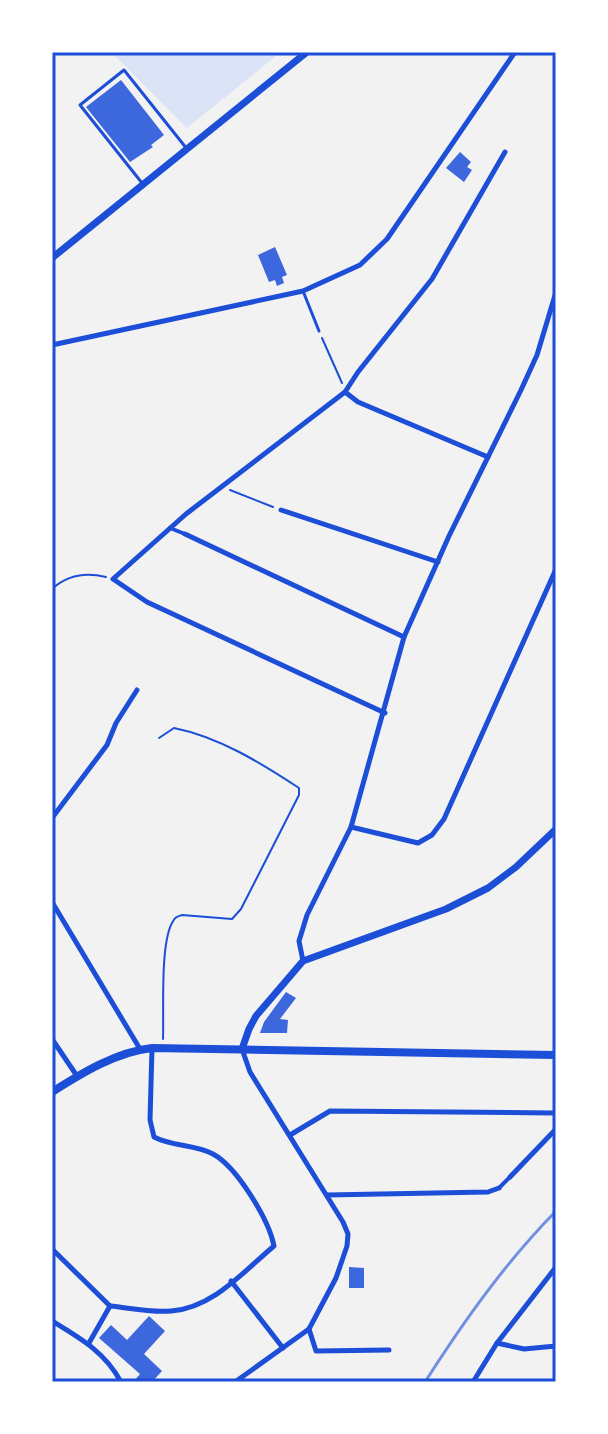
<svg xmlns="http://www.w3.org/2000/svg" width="608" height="1434" viewBox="0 0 608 1434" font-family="Mulish,sans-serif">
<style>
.green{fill:#dbe4f7}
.building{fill:#3d67dc}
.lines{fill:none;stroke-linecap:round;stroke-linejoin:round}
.path{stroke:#1d4ed8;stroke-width:2}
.service{stroke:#1d4ed8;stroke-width:3}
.pedestrian{stroke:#1d4ed8;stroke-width:4}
.minor{stroke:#1d4ed8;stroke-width:5}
.tertiary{stroke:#1d4ed8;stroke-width:7}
.secondary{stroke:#1d4ed8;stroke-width:8}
.rail{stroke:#7290e2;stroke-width:3}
.neatline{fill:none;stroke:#1d4ed8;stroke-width:3}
</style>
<rect width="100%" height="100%" fill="#f2f2f2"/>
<path class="green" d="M111,52H281L187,128Z"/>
<g class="building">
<path d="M121,80L164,135L151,145L153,147L130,162L86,107Z"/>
<path d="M460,152L471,162L467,167L472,170L464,182L446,168Z"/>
<path d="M275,247L287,275L282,277L284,283L277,286L275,280L269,282L258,255Z"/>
<path d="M286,992L296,998L280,1019L288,1020L287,1033H260L264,1022Z"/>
<path d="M349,1267L364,1268V1288H349Z"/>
<path d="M149,1316L165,1331L144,1354L162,1371L152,1382H133L140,1374L99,1338L111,1325L127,1340Z"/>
</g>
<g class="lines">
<g class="path">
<path d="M322,338L342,383"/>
<path d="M230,490L273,507"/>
<path d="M52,589C67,575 86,572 106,577"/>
<path d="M159,738L174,728C219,737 261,763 299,788V795L241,909L232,919L182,915C176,917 175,917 172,923C160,945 164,1011 163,1039"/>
</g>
<g class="service">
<path d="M142,183L80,105L124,70L187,149"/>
<path d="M303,291L319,331"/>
</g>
<g class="pedestrian">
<path d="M170,528L185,534"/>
<path d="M499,1188L510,1177"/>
</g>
<g class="minor">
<path d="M52,345L303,291L360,265L387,239L515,52"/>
<path d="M345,392L358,402L488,457"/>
<path d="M281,510L438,562"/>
<path d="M185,534L404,637"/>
<path d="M385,713L147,602L113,579L186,514L345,392L358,372L432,279L505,152"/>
<path d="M52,746V752"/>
<path d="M52,818L107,745L116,723L137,690"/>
<path d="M351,827L418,843L432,835L444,819L556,569"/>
<path d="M52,902L140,1049"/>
<path d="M303,961L299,941L307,915L351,827L404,637L449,536L521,390L537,355L556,292"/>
<path d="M52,1039L77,1076"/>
<path d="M290,1135L330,1111L554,1113"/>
<path d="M510,1177L556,1129"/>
<path d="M327,1195L488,1192L499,1188"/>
<path d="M52,1249L110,1306"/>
<path d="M231,1281L283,1348"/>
<path d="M110,1306C130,1308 151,1313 171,1311C213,1308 244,1271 274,1246C269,1220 237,1167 213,1154C195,1144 173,1147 154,1137L150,1120L152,1048"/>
<path d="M52,1321C80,1338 105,1352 121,1382"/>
<path d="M309,1329L316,1351L389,1350"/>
<path d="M89,1343L110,1306"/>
<path d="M497,1343L524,1349L556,1346"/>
<path d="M235,1382L309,1329L336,1278L347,1246L348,1234L343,1222L250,1072L242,1049"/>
<path d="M473,1382L497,1343L556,1267"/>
</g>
<g class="tertiary">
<path d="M52,258L307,52"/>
<path d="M242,1049L249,1029L256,1016L303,961L446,909L488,888L516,867L556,829"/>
</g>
<path class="secondary" d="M52,1092C82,1073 116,1052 152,1048L556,1055"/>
<path class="rail" d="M425,1382C464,1321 505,1263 556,1211"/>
</g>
<rect width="608" height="1434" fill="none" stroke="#ffffff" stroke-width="108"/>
<rect x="54" y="54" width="500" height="1326" class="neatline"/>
</svg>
